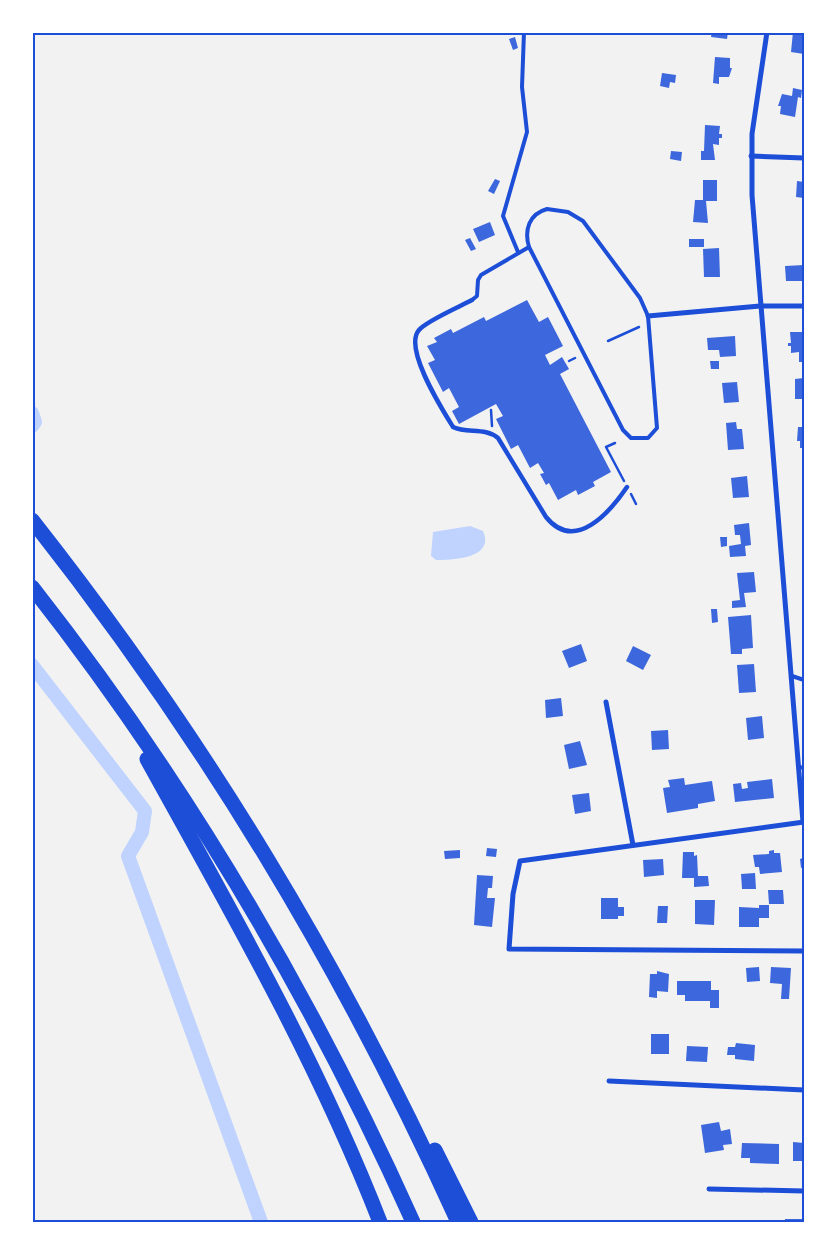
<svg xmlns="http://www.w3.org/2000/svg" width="837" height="1255" viewBox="0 0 837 1255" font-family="Quicksand,sans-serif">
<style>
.water{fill:#bfd3fe}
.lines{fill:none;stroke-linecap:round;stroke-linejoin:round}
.canal{stroke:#bfd3fe;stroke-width:14}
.building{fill:#3d67dc}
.path{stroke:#1d4ed8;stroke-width:2.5}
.service{stroke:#1d4ed8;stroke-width:4}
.pedestrian{stroke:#1d4ed8;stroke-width:4.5}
.minor{stroke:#1d4ed8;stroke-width:5}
.motorway{stroke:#1d4ed8;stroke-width:15}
.neatline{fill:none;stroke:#1d4ed8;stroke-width:2}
</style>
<rect width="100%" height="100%" fill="#f2f2f2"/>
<path class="water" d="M470,526L483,531C495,558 454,560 436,560L431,556L433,532Z"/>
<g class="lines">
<g class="canal">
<path d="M32,413L35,422L32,426"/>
<path d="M32,665L145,811L142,832L128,856L261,1222"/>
</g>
</g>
<g class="building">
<path d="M712,32H728L727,39L711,37Z"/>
<path d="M793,32H804V54L791,52Z"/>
<path d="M515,37L518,48L513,50L509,39Z"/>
<path d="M715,57L730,58V68H732L729,77H719V84L713,83Z"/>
<path d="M662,73L676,75L675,83L670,82L669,88L660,86Z"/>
<path d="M793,88L802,90L801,98L798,97L795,117L780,114L781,106H778L782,94L792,96Z"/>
<path d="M705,125L720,126L719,134H722V138H719V145L713,144L715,160H701V151H704Z"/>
<path d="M671,151L682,152L681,161L670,159Z"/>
<path d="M495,179L500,181L494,194L488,191Z"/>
<path d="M703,180H717V201H706L708,223L693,222L695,200H703Z"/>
<path d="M797,181L804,182V198L796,197Z"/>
<path d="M490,222L495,235L479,242L473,229Z"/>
<path d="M470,238L476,249L471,251L465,240Z"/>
<rect x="689" y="239" width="15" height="8"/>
<path d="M719,248L720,277H704L703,249Z"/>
<path d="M804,265V281H786L785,266Z"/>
<path d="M527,300L539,322L548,317L563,346L545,355L550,365L562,357L569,369L560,374L611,472L593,482L595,486L578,495L576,490L558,500L549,483L546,485L540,474L544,473L538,463L530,468L518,445L511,449L496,419L503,416L496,404L459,424L452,411L459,407L449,388L443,392L428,363L435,360L427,346L437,342L434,338L451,329L453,333L484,317L486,321Z"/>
<path d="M790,332H804V362H799V352L791,353V346H788V343H791Z"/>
<path d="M735,336L736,356L720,357L719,350H708L707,338Z"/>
<path d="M710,361H719V369H711Z"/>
<path d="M804,378V399H795V379Z"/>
<path d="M737,382L739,402L724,403L722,383Z"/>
<path d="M736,422L737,429H742L744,449L728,450L726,423Z"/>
<path d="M798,427H804V448H800V441H797Z"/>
<path d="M747,476L749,497L733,498L731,478Z"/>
<path d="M749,523L751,545L745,546L746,556L730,557L729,546L741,544L740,535H735L734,525Z"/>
<path d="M720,537H727V546L721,547Z"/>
<path d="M754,572L756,592L744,593L746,607L732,608V601L740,600L737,573Z"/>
<path d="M711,609H717L718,622L712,623Z"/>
<path d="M751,615L753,648L742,649V654H731L728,617Z"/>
<path d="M581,644L587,661L569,668L562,651Z"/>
<path d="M633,646L651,655L643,670L626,661Z"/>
<path d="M754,664L756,692L739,693L737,665Z"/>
<path d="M561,698L563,716L546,718L545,700Z"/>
<path d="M762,716L764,738L748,740L746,718Z"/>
<path d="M668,730L669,749L652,750L651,731Z"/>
<path d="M580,741L587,765L569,769L564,745Z"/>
<path d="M684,778L685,785L712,781L715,801L698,804V808L667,813L663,788L670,787L668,780Z"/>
<path d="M772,779L774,798L735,802L733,784L741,783L742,789L748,788L747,782Z"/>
<path d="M589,793L591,811L575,814L572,795Z"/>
<path d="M804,843V867L801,868L800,859L803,858L802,844Z"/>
<path d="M487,848L497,849L496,857L486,856Z"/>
<path d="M460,850V858L445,859L444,851Z"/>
<path d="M774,850V853H780L782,872L760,874L759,867H755L753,855L769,854V851Z"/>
<path d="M683,852H694V856L697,855L698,876H708L709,886L694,887V878H682Z"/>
<path d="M663,859L664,875L644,877L643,860Z"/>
<path d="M755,873L756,889H742L741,874Z"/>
<path d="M477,875L493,876L492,888H488L487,898H495L492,927L474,925Z"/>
<path d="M768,890H783L784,904H769Z"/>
<path d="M601,898H618V907H624V916H618V919H601Z"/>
<path d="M695,900H715L714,925L695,924Z"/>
<path d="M759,905H769V918H759V927H739V907L759,908Z"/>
<path d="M658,906H668L667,923H657Z"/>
<path d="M759,967L760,981L747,982L746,968Z"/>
<path d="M771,967L791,968L789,999H781L782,984L770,983Z"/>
<path d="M657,971L669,974L668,992L657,991V998L649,997L650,974H657Z"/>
<path d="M677,981H711V990H719V1008H710V1001H685V995H677Z"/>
<rect x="651" y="1034" width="18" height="20"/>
<path d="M736,1043L755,1045L754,1061L735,1059V1055H727L728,1047H735Z"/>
<path d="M687,1046L708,1047L707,1062L686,1061Z"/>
<path d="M719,1122L721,1131L730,1129L732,1144L723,1145L724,1150L705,1153L701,1125Z"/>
<path d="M793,1142L804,1143V1161H793Z"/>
<path d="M742,1143L779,1144V1164L750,1163V1158H741Z"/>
<rect x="785" y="1219" width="19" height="3"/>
</g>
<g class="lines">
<g class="path">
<path d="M608,341L639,327"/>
<path d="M569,361L575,358"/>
<path d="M491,410L492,426"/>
<path d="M615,443L606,447L624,481"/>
<path d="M631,494L636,504"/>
</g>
<g class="service">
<path d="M547,209L568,212L583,221L640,298L648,316L657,428L648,438H631L623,430L529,247C524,230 529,214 547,209Z"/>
<path d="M518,252L503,216L527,132L522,87L524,32"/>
<path d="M472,300L477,296L478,280L481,275L529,247"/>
<path d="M792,676L804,680"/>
<path d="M799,767L804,768"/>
</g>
<path class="pedestrian" d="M472,300C461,306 426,321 419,330C403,348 442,409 453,427C467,434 485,427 498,438L546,517C575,553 610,512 627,487"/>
<g class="minor">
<path d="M767,32L752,134V195L803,822"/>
<path d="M751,156L804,158"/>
<path d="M648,316L760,306H804"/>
<path d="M606,702L633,845"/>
<path d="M804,822L520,861L513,894L509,949L804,951"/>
<path d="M609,1081L804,1090"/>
<path d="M709,1189L804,1191"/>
</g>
<g class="motorway">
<path d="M32,520C206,741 342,966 458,1222"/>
<path d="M32,587C185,782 312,997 413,1222"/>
<path d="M147,759C231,911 317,1060 380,1222"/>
<path d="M435,1150L471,1222"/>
</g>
</g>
<rect width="837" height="1255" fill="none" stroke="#ffffff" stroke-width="68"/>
<rect x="34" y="34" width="769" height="1187" class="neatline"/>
</svg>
